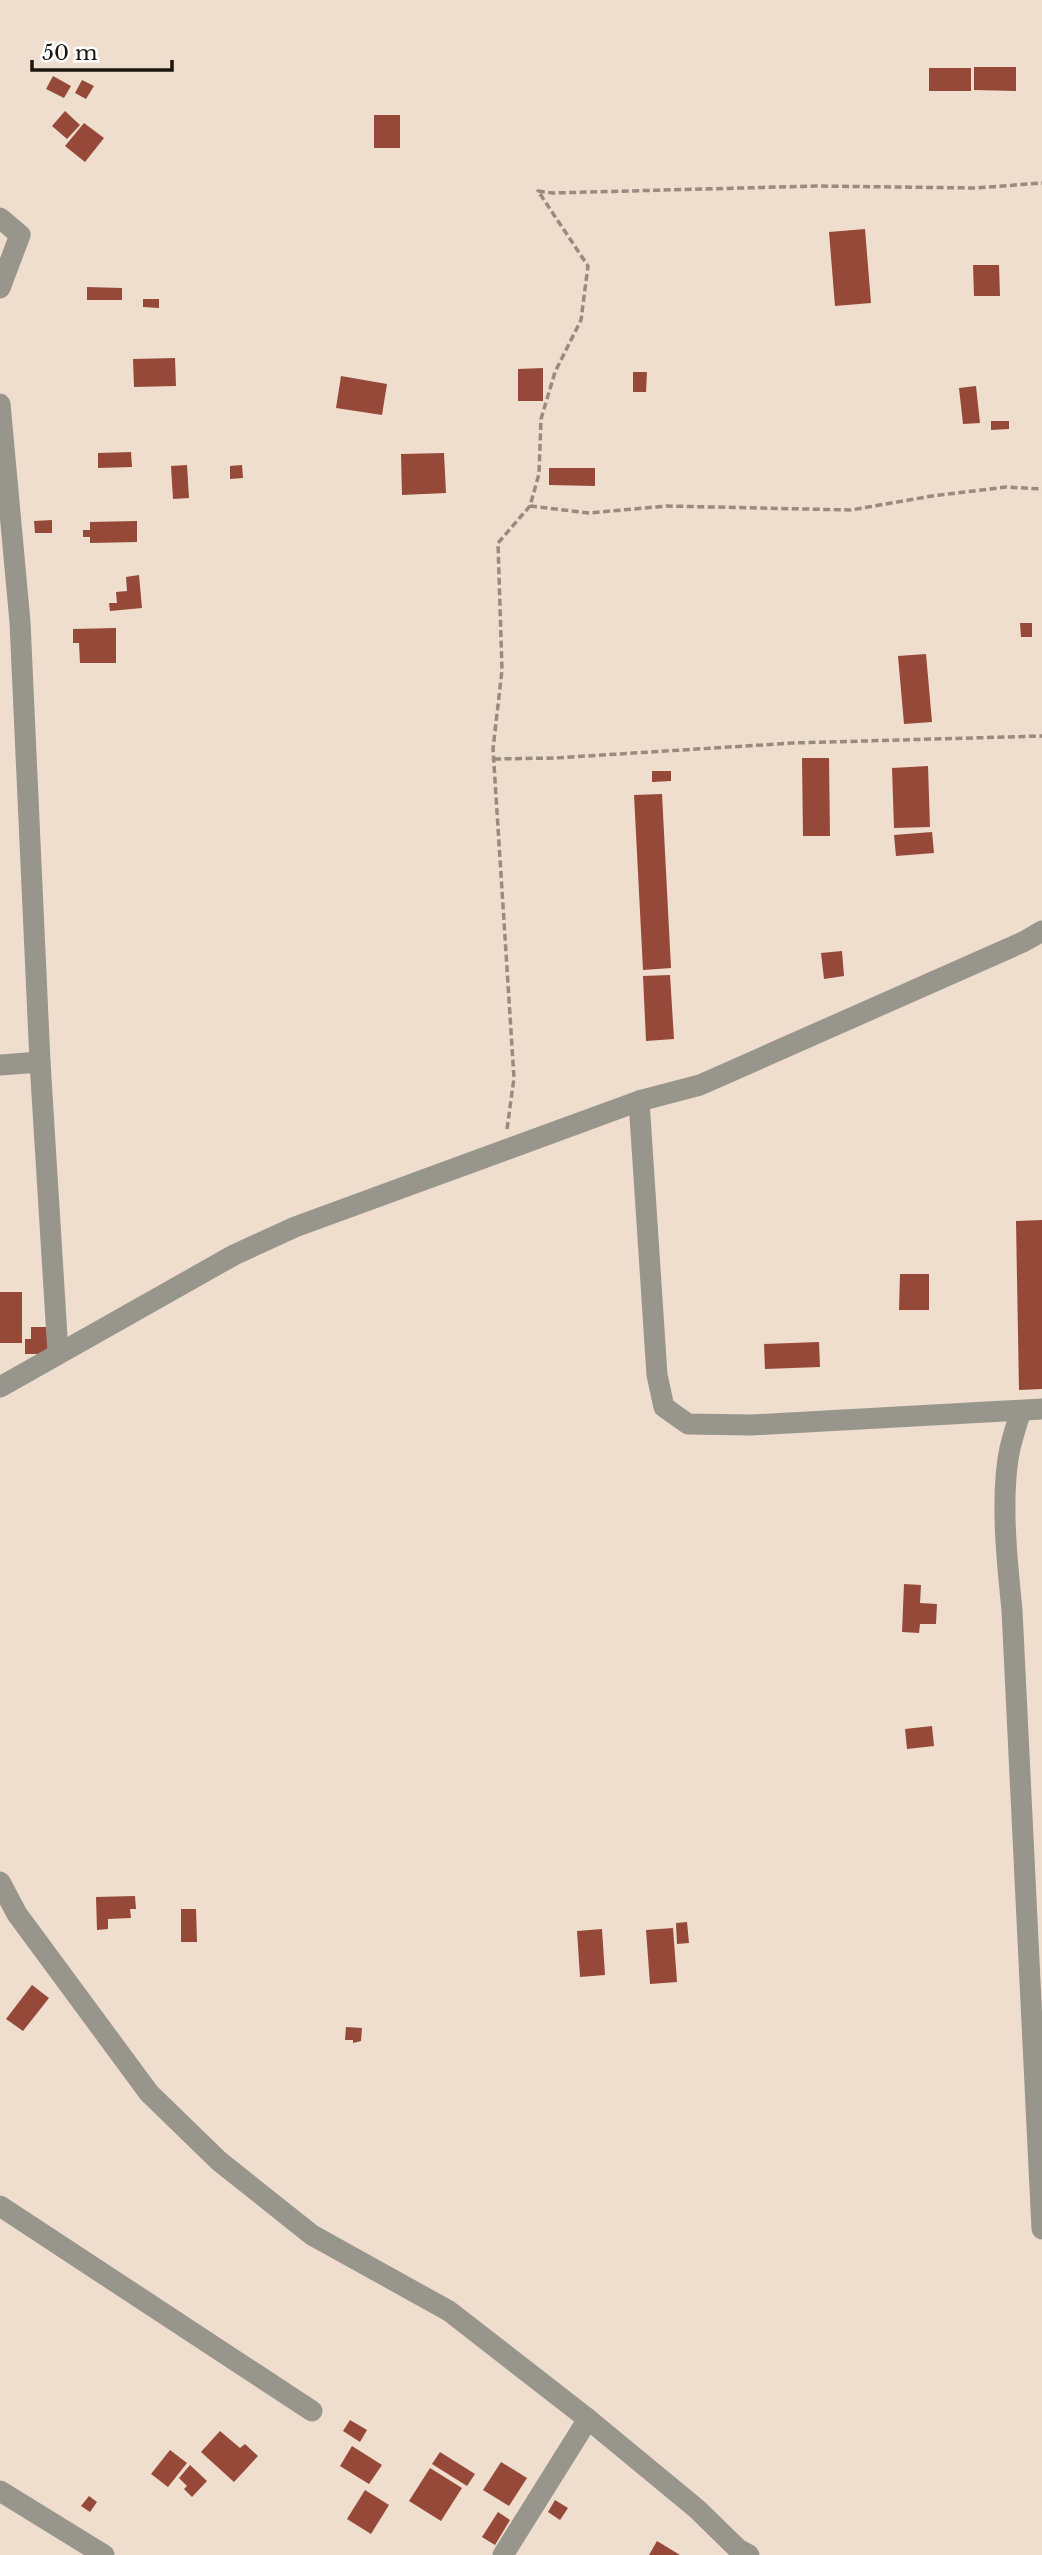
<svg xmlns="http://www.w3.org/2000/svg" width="1042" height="2555" viewBox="0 0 1042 2555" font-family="'Libre Baskerville',serif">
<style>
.building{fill:#964939}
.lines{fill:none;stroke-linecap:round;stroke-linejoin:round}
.path{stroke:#988b7f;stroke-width:3.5;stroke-dasharray:7 3.5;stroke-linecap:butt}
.minor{stroke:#97958c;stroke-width:21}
</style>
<rect width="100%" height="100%" fill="#efddcd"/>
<g class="building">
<path d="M974,67H1016V91L974,90Z"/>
<rect x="929" y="68" width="42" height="23"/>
<path d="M53,76L71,86L64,98L46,89Z"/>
<path d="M82,80L94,86L86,99L75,93Z"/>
<path d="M65,111L80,125L67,139L52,126Z"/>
<rect x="374" y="115" width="26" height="33"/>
<path d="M84,123L104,138L85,162L65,146Z"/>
<path d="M865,229L871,303L835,306L829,232Z"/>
<path d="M973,265H999L1000,296H974Z"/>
<path d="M87,287L122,288V300H87Z"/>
<path d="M143,299H159V308L143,307Z"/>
<path d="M175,358L176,386L134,387L133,359Z"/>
<path d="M543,368V401H518V369Z"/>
<path d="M633,372H647L646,392H633Z"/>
<path d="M341,376L387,384L382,415L336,408Z"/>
<path d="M976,386L980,423L963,424L959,388Z"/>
<path d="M991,421H1009V429L991,430Z"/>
<path d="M131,452L132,467L98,468V453Z"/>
<path d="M444,453L446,493L402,495L401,454Z"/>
<path d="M187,465L189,498L173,499L171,466Z"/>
<path d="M242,465L243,478L230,479V466Z"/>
<path d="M549,468H595V486L549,485Z"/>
<path d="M52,520V533H35L34,521Z"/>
<path d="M137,521V542L90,543V537H83V530H90V522Z"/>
<path d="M139,575L142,608L110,611L109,603H117L116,592L127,591L126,577Z"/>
<path d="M1020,623H1032V637H1021Z"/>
<path d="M116,628V663H80L79,643H73V629Z"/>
<path d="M926,654L932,722L904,724L898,656Z"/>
<path d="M802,758H829L830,836H803Z"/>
<path d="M928,766L930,827L894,828L892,768Z"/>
<path d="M652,771H671V781L652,782Z"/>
<path d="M662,794L671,968L643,970L634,795Z"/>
<path d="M932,832L934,853L896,856L894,835Z"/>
<path d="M842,951L844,976L824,979L821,953Z"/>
<path d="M670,975L674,1039L646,1041L643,976Z"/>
<path d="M1042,1220V1389L1019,1390L1016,1221Z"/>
<path d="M900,1274H929V1310H899Z"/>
<rect x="0" y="1292" width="22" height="51"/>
<path d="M31,1327H49V1354H25V1339H31Z"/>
<path d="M819,1342L820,1367L765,1369L764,1344Z"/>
<path d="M904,1584L921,1585L920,1603L937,1604L936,1624H920L919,1633L902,1632Z"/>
<path d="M932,1726L934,1746L907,1749L905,1729Z"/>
<path d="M135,1896L136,1909H130L131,1918L108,1919V1929L97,1930L96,1897Z"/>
<path d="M181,1909H196L197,1942H181Z"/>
<path d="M687,1922L689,1943L677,1944L676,1923Z"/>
<path d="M673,1928L677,1982L650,1984L646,1930Z"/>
<path d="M602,1929L605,1975L580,1977L577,1931Z"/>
<path d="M32,1985L49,1998L23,2031L6,2019Z"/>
<path d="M346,2027L362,2028L361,2041L353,2043V2040H345Z"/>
<path d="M350,2420L367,2430L360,2442L343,2431Z"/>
<path d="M220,2431L240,2448L245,2444L258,2456L234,2482L201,2452Z"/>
<path d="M352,2446L382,2465L369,2484L340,2466Z"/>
<path d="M170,2450L187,2463L168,2487L151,2474Z"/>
<path d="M440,2452L475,2474L467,2486L432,2464Z"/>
<path d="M501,2462L527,2478L509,2506L483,2490Z"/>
<path d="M190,2465L207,2481L192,2497L184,2489L187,2486L179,2478Z"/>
<path d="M430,2468L462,2488L441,2521L409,2501Z"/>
<path d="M365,2490L389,2505L371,2534L347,2519Z"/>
<path d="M89,2496L97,2502L90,2512L81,2506Z"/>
<path d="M555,2500L568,2508L560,2520L548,2512Z"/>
<path d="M498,2512L510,2520L495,2545L482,2537Z"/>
<path d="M657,2541L680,2555H649Z"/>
</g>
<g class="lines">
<g class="path">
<path d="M530,506L589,513L667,506L851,510L932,496L1006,487L1042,489"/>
<path d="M494,759L555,758L793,743L1042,736"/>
<path d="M507,1129L514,1078L493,749L502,670L498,543L530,506L539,474L541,419L555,372L581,320L588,266L538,191L553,193L816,186L975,188L1042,183"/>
</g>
<g class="minor">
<path d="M0,218L20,235L0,288"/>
<path d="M0,404L20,622L40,1062L58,1353"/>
<path d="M0,1065L40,1062"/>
<path d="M639,1101L657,1375L664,1407L688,1424L751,1425L1042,1409"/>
<path d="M0,1387L234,1255L295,1227L639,1101L700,1085L1023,942L1042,931"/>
<path d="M1021,1411C1017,1423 1013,1436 1010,1448C1000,1495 1007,1562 1012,1610L1042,2229"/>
<path d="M0,1882L17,1914L149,2093L219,2161L312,2235L449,2311L588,2419L697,2509L738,2549L749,2555"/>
<path d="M0,2206L312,2411"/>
<path d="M0,2491L104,2555"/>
<path d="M503,2555L588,2419"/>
</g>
</g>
<path d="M32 60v10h140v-10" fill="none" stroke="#1b150f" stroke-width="3.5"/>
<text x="42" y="60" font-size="21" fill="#1b150f" stroke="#ffffff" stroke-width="5" paint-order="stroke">50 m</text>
</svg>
